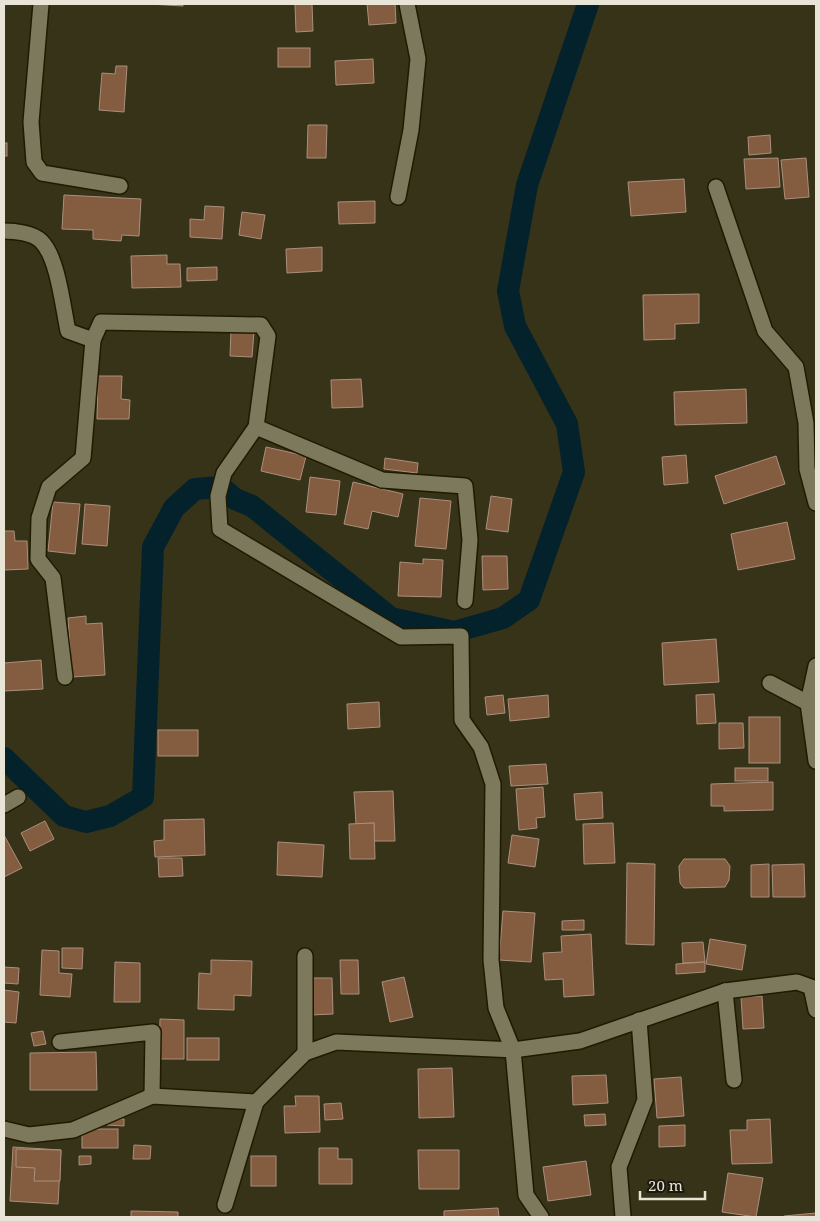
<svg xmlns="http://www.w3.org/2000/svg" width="820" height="1221" viewBox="0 0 820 1221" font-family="'Noto Serif',serif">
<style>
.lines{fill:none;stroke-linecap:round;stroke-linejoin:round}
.canal{stroke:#03222c;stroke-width:22}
.building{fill:#845c3f;stroke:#ab8f7d}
.minor-casing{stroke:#1f1a01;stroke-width:18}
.minor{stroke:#7d795c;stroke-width:15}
</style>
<rect width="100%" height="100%" fill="#373318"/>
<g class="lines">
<path class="canal" d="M4,758L64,816L86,822L110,816L143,797L153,547L174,508L195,489L221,487L235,499L252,506L391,618L454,632L503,618L529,600L574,472L567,424L515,326L508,291L527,185L588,4"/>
</g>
<g class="building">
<path d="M149,4H183V6Z"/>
<path d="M295,4H312L313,31L296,32Z"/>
<path d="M367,4H395L396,23L369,25Z"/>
<rect x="278" y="48" width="32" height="19"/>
<path d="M373,59L374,83L336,85L335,61Z"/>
<path d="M116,66H127L124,112L99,110L102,73L115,74Z"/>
<path d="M308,125H327L326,158H307Z"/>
<path d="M770,135L771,153L749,155L748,137Z"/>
<rect x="4" y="143" width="3" height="13"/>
<path d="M778,158L780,187L746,189L744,159Z"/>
<path d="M806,158L809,197L785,199L781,160Z"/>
<path d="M684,179L686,212L631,216L628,182Z"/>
<path d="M64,195L141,199L139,236L122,235L121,241L93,239V230L62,229Z"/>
<path d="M375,201V223L339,224L338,202Z"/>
<path d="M205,206L224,207L222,239L190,237V219L204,220Z"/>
<path d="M242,212L265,215L261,239L239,235Z"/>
<path d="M322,247V271L287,273L286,249Z"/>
<path d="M167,255V264H180L181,287L132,288L131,256Z"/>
<path d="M217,267V280L187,281V268Z"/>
<path d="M699,294V323L675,324V339L644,340L643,295Z"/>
<path d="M231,331L254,332L252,357L230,356Z"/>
<path d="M98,376H122L121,399L130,400L129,419H97Z"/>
<path d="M361,379L363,407L332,408L331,380Z"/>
<path d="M746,389L747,423L675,425L674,392Z"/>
<path d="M266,447L306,456L300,480L261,471Z"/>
<path d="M686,455L688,483L664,485L662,457Z"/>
<path d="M776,456L785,484L724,504L715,476Z"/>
<path d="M385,458L418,463L417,473L384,469Z"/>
<path d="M310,477L340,481L336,515L306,512Z"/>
<path d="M353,482L403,494L398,517L372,511L368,529L344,524Z"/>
<path d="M491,496L512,499L508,532L486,529Z"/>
<path d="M420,498L451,501L446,549L415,546Z"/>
<path d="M53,502L80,504L75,554L48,551Z"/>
<path d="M85,504L110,506L107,546L82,544Z"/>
<path d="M787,522L795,559L738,570L731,534Z"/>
<path d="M4,531H14L15,541H27L28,569L4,570Z"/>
<path d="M482,556H507L508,589L483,590Z"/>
<path d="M423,559L443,560L441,597L398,596L400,562L423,564Z"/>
<path d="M86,616V624L102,623L105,675L72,677L68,618Z"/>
<path d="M716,639L719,682L664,685L662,643Z"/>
<path d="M41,660L43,689L4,691V663Z"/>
<path d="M714,694L716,723L697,724L696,695Z"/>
<path d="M503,695L505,713L487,715L485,697Z"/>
<path d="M548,695L549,717L510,721L508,699Z"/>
<path d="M379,702L380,727L348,729L347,704Z"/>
<rect x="749" y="717" width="31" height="46"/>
<path d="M719,723H743L744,748L719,749Z"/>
<rect x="158" y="730" width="40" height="26"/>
<path d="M546,764L548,784L511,786L509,766Z"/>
<rect x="735" y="768" width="33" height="13"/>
<path d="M773,782V810L724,811V806H711V784Z"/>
<path d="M543,787L545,817L536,818L537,828L519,830L516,789Z"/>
<path d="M393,791L395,841H374V823L356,824L354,792Z"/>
<path d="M602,792L603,818L576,820L574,794Z"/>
<path d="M204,819L205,855L155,857L154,841L164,840V820Z"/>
<path d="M45,821L54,839L30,851L21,833Z"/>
<path d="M374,823L375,859H350L349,824Z"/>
<path d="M613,823L615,863L584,864L583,824Z"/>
<path d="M4,835L22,868L4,877Z"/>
<path d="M512,835L539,839L535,867L508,863Z"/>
<path d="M278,842L324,845L322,877L277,875Z"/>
<path d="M158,858H182L183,876L159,877Z"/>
<path d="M684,859H725L730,866L729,880L725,887L684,888L680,883L679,866Z"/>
<path d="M627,863L655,864L654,945L626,944Z"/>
<path d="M769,864V897H751V865Z"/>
<path d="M804,864L805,897H773L772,865Z"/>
<path d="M503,911L535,913L531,962L499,960Z"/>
<path d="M584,920V930H562V921Z"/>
<path d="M591,934L594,995L564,997L563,979L545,980L543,953L562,952L561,936Z"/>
<path d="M710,939L746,945L742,970L706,964Z"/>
<path d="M703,942L705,962L683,963L682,943Z"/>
<path d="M62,948H83L82,969L62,968Z"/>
<path d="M42,950L59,951V973L72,974L70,997L40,995Z"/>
<path d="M211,960L252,961L251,996L234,995V1010L198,1009L199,973L211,974Z"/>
<path d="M340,960H358L359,994H341Z"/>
<path d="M115,962L140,963V1002H114Z"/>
<path d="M705,962V972L676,974V964Z"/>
<path d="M4,967L19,968L18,984L4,983Z"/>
<path d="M404,977L413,1017L390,1022L382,982Z"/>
<path d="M310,978H332L333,1014L311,1015Z"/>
<path d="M4,990L19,992L16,1023L4,1022Z"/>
<path d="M762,996L764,1028L743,1029L741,997Z"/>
<path d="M160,1019L184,1020V1059H159Z"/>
<path d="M43,1031L46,1044L34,1046L31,1033Z"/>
<rect x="187" y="1038" width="32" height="22"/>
<path d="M96,1052L97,1090H30V1053Z"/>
<path d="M452,1068L454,1117L419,1118L418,1069Z"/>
<path d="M606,1075L608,1103L573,1105L572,1076Z"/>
<path d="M681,1077L684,1116L657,1118L654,1079Z"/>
<path d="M295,1096H319L320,1132L285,1133L284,1106H296Z"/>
<path d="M341,1103L343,1119L325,1120L324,1104Z"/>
<path d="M605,1114L606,1125L585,1126L584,1115Z"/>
<path d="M107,1118L124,1119V1126L107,1125Z"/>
<path d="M770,1119L772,1163L732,1164L730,1130H747V1120Z"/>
<path d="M685,1125V1146L659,1147V1126Z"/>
<rect x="82" y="1129" width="36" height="19"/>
<path d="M134,1145L151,1146L150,1159H133Z"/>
<path d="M13,1147L61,1150L58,1204L10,1201Z"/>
<path d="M319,1148H338V1159H352V1184H319Z"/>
<path d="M16,1149L61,1150L60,1181H34L35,1168L16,1167Z"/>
<path d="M418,1150H459V1189H419Z"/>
<path d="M79,1156H91V1164L79,1165Z"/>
<rect x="251" y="1156" width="25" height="30"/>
<path d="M586,1161L591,1195L548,1201L543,1167Z"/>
<path d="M728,1173L763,1178L756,1217L722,1212Z"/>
<path d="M498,1208L499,1217H444V1211Z"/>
<path d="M131,1211L178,1212V1217H131Z"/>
<path d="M816,1213V1217H784V1216Z"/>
</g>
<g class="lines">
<defs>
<g id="minor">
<path d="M41,4L31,122L34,162L42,173L120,186"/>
<path d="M716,187L765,331L796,367L806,423L807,469L816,503"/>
<path d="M398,197L411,130L418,59L407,4"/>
<path d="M4,231C15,231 33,233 41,241C58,257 63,308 68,331L93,340L83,458L49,487L39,518L38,559L53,578L65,677"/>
<path d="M93,340L101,322L261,325L268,336L256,427L224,473L218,496L220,529L401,637L461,636L462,720L481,747L493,784L491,960L496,1008L513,1050L526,1195L541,1217"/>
<path d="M256,427L382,480L465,486L470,540L465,601"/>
<path d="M816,666L808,703L816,761"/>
<path d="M770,683L808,703"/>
<path d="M4,805L18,797"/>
<path d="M725,991L734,1080"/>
<path d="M60,1042L153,1032L152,1096"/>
<path d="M305,1053V956"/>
<path d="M4,1129L29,1135L73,1130L152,1096L256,1102L305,1053L336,1042L513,1050L580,1041L725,991L797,982L811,987L816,1010"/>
<path d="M225,1205L256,1102"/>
<path d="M623,1217L619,1167L645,1100L639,1020"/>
</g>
</defs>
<use href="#minor" class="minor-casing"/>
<use href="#minor" class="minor"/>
</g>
<rect width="820" height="1221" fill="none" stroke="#e8e5d6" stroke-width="10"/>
<path d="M640 1191v8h65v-8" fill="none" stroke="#e8e5d6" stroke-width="2.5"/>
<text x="648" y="1191" font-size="15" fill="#e8e5d6" stroke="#1c1a0f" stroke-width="4" paint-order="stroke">20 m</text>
</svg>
